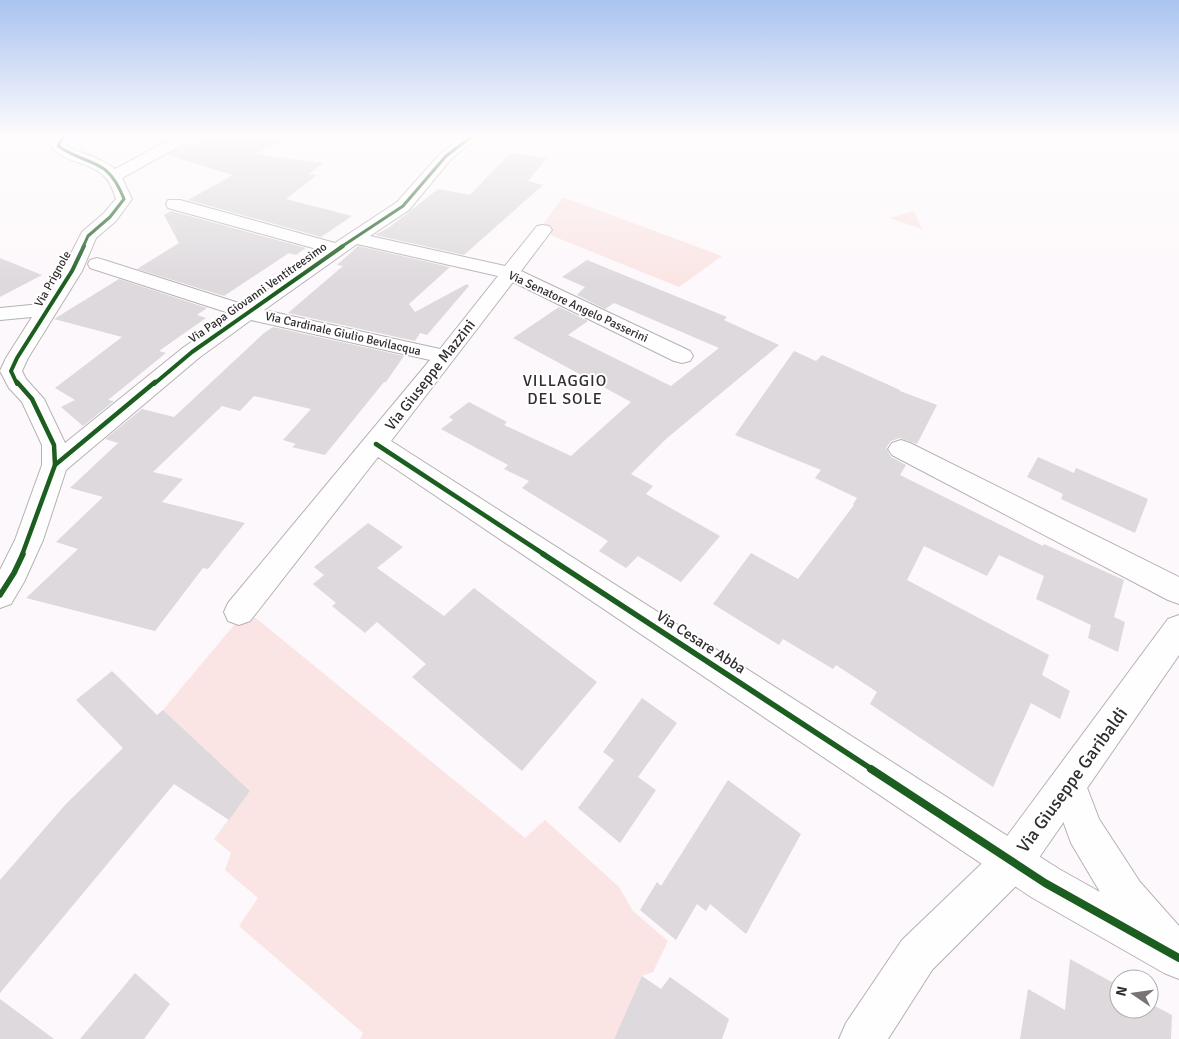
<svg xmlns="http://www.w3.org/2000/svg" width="1179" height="1039" viewBox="0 0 1179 1039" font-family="Signika,sans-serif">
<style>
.green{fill:#fae5e4}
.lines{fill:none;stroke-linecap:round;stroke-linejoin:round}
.stream{fill:#eddafc;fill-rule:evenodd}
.building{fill:#ddd9dc}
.street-casing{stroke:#b6b1b4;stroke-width:2}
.secondary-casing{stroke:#b6b1b4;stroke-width:2}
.street{fill:#fffefe;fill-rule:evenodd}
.secondary{fill:#fffefe;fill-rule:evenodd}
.cycleway-far4-casing{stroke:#fff;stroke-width:5}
.cycleway-far3-casing{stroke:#fff;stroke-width:6}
.cycleway-far2-casing{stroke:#fff;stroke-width:8}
.cycleway-far1-casing{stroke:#fff;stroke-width:9}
.cycleway-casing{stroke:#fff;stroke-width:11}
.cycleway-far4{stroke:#1b5e20;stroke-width:3}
.cycleway-far3{stroke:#1b5e20;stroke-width:4}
.cycleway-far2{stroke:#1b5e20;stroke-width:4.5}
.cycleway-far1{stroke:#1b5e20;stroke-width:5.5}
.cycleway{stroke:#1b5e20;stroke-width:8}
.labels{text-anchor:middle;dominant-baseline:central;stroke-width:4;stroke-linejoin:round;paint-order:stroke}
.far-street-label{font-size:12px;fill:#312d2f;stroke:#fff}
.street-label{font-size:15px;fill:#312d2f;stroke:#fff}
.neighbourhood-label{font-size:16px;letter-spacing:1px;fill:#312d2f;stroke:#fff}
.near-street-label{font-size:18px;fill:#312d2f;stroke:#fff}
</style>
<rect width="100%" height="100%" fill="#fdf8fb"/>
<g class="green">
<path d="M563,197L722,256L679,287L553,236L540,228Z"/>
<path d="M914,211L922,229L889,218Z"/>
<path d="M244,613L257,619L525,838L545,820L619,887L633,911L668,941L653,972L642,976L614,1039H360L363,1033L239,926L258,898L225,870L231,853L214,839L250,791L163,710Z"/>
</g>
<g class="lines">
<path class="stream" d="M78,137H82L79,142L86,150L102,160V162C91,161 81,151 75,142Z"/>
</g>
<g class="building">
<path d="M213,137H291L255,154L323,163L309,174L317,175L286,199L352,216L321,237L188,200L233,175L167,155L188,144L196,145Z"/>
<path d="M510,153L547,158L528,181L543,185L464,255L375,235L391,226L438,189L470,195Z"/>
<path d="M171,211L306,248L296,255L289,253L224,296L137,269L179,243L164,215Z"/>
<path d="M358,246L450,267L409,304L415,312L467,284L469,286L427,335L420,333L415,341L288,313L343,266L337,265Z"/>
<path d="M0,258L42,275L0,297Z"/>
<path d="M587,260L727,317L724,320L779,345L666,439L631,474L653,486L646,494L720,536L681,582L638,556L626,568L599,551L608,541L522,488L529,481L504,469L508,465L441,429L453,420L449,417L469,402L507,422L504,425L571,456L631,402L513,338L559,307L588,321L568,335L671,386L719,348L614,303L605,309L577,295L585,287L562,277Z"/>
<path d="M119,279L207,308L197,315L206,318L159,351L166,353L108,400L114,401L83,426L61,407L75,400L55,388L122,337L54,319Z"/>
<path d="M273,327L404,356L386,382H384L325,455L292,447L296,444L283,440L311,409L254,396L240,411L222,406L153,472L183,479L162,502L245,523L208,569L203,568L155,631L26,598L78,549L56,542L103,497L70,488L118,443L105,439L142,409L174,417L264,333Z"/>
<path d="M794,351L816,361L822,355L900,390V391L937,405L917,444L900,438L891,441L886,448L891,457L906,465L900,475L1043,546L1044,544L1124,580L1114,617L1125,622L1118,652L1088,638L1091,625L1036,599L1044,576L999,555L987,576L924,546L907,580L1049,655L1042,675L1070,691L1060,719L1031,703L993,787L870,704L877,692L836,665L833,669L783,639L779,645L713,604L751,553L798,579L854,505L853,504L857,498L815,478L821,470L735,435Z"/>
<path d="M1038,457L1074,473L1076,468L1148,499L1135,533L1061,499L1063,494L1027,477Z"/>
<path d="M368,523L403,547L377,568L444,616L474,588L597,682L522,771L412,677L426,664L377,622L365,633L332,606L336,603L313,584L324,575L314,567Z"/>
<path d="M112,671L157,715L163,710L250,791L229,820L174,784L0,993V880L65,805L123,748L76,700Z"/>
<path d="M642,698L677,723L638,777L656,790L620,843L578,808L614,760L603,752Z"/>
<path d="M728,780L801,834L746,934L710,904L706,911L697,904L676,940L640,910L657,882L661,886Z"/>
<path d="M1070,959L1119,986V1009H1149V1003L1172,1015L1171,1039H1020L1028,989L1065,1010Z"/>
<path d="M135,973L170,1004L144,1039H80Z"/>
<path d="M642,976L661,989L670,977L729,1019L722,1039H614Z"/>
<path d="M0,999L54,1039H0Z"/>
</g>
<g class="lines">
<defs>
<g id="street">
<path d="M56,137H70L66,145C81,155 101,157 115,169L175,137H193L191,140L122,178L132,199L116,221L96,238L82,271L28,358L22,371L26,379L44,399L65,443L184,347L232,314L90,268L88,264L90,260L97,258L104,260L245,305L324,251L168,208L166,204L168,200H180L335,243L397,202L441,153L462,137H478L451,159L409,210L370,236L505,266L537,226L543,225L549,226L552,230L521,271L690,351L693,356L690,361L682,363L674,361L513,282L391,441L1059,869L1100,892L1071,843L1050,785L1055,772L1068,767L1081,772L1099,819L1140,882L1179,926V979L1164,973L1031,897L378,457L250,621L239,625L228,621L224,612L228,603L430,360L251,320L200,357L66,470L43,540L24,582L11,604L0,608V570L15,540L42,465V445L22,402L9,388L0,371L6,358L32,317L0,320V308L41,304L62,271L82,232L104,213L116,199C113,191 111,183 105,177C91,161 64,164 51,146ZM357,244L498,276L440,349L264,310Z"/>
<path d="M901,440L910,443L1179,577V604L1168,600L892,455L888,449L892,443Z"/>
</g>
<path id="secondary" d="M1179,615V655L1027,875L932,970L888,1039H839L846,1023L902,940L999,847L1168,619Z"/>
</defs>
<use href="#street" class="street-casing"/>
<use href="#secondary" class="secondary-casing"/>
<use href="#street" class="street"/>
<use href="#secondary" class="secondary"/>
<defs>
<g id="cycleway-far4">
<path d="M63,137L58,146C91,168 107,156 124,199L110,217L88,236L83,247"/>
<path d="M341,247L403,206L446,156L471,137"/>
</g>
<g id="cycleway-far3">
<path d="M17,384L11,371L17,358L72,271L84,246"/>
<path d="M154,384L192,352L343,246"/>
</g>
<g id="cycleway-far2">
<path d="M17,382L32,399L54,445L55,465L22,555"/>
<path d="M376,444L545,555"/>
<path d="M55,465L155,382"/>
</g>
<g id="cycleway-far1">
<path d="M543,554L873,770"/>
<path d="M0,595L14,573L23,554"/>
</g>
<path id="cycleway" d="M871,769L1045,883L1179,958"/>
</defs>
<use href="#cycleway-far4" class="cycleway-far4-casing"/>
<use href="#cycleway-far3" class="cycleway-far3-casing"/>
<use href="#cycleway-far2" class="cycleway-far2-casing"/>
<use href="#cycleway-far1" class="cycleway-far1-casing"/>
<use href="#cycleway" class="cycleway-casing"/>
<use href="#cycleway-far4" class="cycleway-far4"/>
<use href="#cycleway-far3" class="cycleway-far3"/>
<use href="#cycleway-far2" class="cycleway-far2"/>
<use href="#cycleway-far1" class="cycleway-far1"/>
<use href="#cycleway" class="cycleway"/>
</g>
<linearGradient id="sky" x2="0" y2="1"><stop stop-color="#aac3f0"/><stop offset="0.48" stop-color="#fefcfd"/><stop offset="1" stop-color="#fefcfd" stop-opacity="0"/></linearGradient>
<rect width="1179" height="283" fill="url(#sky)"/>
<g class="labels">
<g class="far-street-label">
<text transform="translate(53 279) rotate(-61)">Via Prignole</text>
<text transform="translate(258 293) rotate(-35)">Via Papa Giovanni Ventitreesimo</text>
<text transform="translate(578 307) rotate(25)">Via Senatore Angelo Passerini</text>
<text transform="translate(343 334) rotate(13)">Via Cardinale Giulio Bevilacqua</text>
</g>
<g class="street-label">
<text transform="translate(430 375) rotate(-52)">Via Giuseppe Mazzini</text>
<text transform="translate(701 642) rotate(33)">Via Cesare Abba</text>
</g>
<g class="neighbourhood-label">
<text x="565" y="381">VILLAGGIO<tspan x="565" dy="18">DEL SOLE</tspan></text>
</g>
<g class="near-street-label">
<text transform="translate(1072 780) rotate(-54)">Via Giuseppe Garibaldi</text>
</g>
</g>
<g transform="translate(1134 994) rotate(283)"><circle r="24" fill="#ffffff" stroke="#adabac"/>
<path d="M0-4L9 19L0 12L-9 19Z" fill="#787476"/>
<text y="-8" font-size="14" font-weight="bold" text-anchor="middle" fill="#312d2f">N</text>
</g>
</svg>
